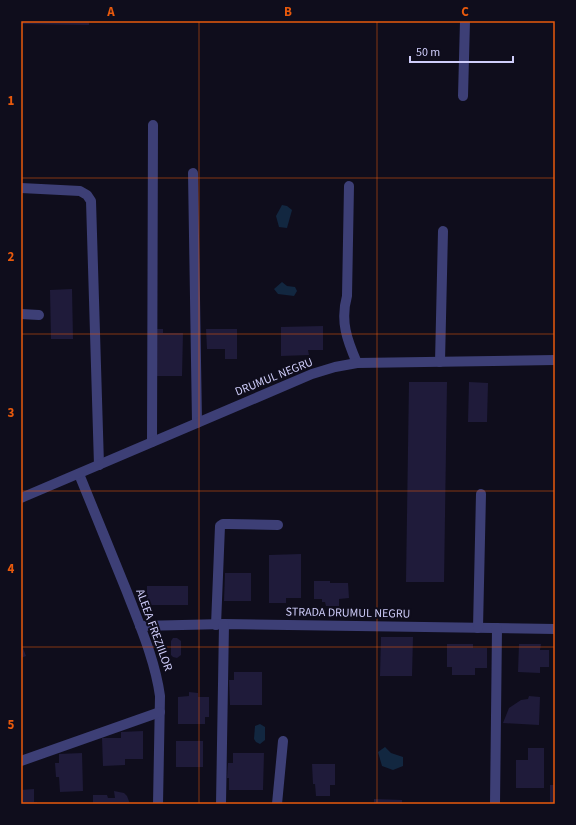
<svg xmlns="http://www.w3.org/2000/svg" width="576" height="825" viewBox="0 0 576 825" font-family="'Source Sans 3',sans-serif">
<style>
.water{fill:#122740}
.building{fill:#1f1b3a}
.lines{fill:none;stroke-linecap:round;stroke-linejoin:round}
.street{stroke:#3d3f76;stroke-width:10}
.grid{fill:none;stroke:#e8590c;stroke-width:1;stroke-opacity:0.55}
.labels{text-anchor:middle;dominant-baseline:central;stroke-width:4;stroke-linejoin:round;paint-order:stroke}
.street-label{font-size:12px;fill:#cfcdfa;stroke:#0f0d1c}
.neatline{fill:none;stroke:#e8590c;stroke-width:1.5}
.grid-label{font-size:13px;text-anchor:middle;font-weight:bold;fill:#e8590c}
</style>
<rect width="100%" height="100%" fill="#0f0d1c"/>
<g class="water">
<path d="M282,205L287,206L292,210L287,228L279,227L276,216Z"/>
<path d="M282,282L287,286L295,287L297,291L294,296L278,294L274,289Z"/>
<path d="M260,724L265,727V740L260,744L256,742L254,739L255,726Z"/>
<path d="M385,747L391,753L403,757V766L393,770L382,766L378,752Z"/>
</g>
<g class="building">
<path d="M21,21H89V25L21,24Z"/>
<path d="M72,289L73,339H51L50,290Z"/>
<path d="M323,326V350H308L309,355L281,356V327Z"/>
<path d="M155,329H163V333H183L182,376H154Z"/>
<path d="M206,329H237V359H225V349H207Z"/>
<path d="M409,382H447L444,582H406Z"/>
<path d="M469,382L488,383L487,422H468Z"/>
<path d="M301,554V598H286V603H269V555Z"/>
<path d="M225,573H251V601H224Z"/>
<path d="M314,581H330V583H348L349,598L339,599V606H326L325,602H322V599H314Z"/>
<rect x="147" y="586" width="41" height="19"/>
<path d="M381,637H413L412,676H380Z"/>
<path d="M173,638H177L181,641V655L177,658L173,657L171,655V641Z"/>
<path d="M21,643L26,656L21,658Z"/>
<path d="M447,644H473V648H487V668H475V675H452V667H447Z"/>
<path d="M519,644H541L540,650H549V667H540V673L518,672Z"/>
<path d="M234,672H262V705H230L229,680H234Z"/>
<path d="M189,692L198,693V697H209V717H205V724H178V697L189,696Z"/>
<path d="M529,696L540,697L539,725L503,723L509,708L521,700L528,699Z"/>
<path d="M143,731V759H125V765L103,766L102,738H121V732Z"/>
<rect x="176" y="741" width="27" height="26"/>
<path d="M528,748H544V788H516V760H528Z"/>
<path d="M82,753L83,791L60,792L59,777H56L55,763H59V754Z"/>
<path d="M233,753H264L263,790H229V778H227L228,763H233Z"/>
<path d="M312,764H335V785H330V796H316L315,784H313Z"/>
<rect x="550" y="785" width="5" height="19"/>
<path d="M34,789V802H37V804H21V790Z"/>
<path d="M114,791L124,793L127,796L130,804H93V795H107L108,798H115Z"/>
<path d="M374,799L402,800V804H374Z"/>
</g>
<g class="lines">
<g class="street">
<path d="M463,96L465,21"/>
<path d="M193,173L197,423"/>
<path d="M349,186L347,296C340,321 347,340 357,363"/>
<path d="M21,188L80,191L87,195L91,201L99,465"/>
<path d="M21,314L39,315"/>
<path d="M440,362L443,231"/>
<path d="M152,442L153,125"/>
<path d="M79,474C95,513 111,553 127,592C140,626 155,660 160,696L158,804"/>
<path d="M21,498L312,374L335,367L357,363L555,360"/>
<path d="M216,625L220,526L223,524H228L278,525"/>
<path d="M140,626L224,624L555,629"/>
<path d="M478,628L481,494"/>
<path d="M21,761L160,712"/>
<path d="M221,804L224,624"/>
<path d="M277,804L283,741"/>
<path d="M495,804L497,628"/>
</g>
</g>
<path class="grid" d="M199,21V804M377,21V804M21,178H555M21,334H555M21,491H555M21,647H555"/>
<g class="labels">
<g class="street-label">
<text transform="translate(274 377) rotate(-22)">DRUMUL NEGRU</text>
<text transform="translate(348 613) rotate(1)">STRADA DRUMUL NEGRU</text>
<text transform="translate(154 630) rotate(70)">ALEEA FREZIILOR</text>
</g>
</g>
<rect width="576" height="825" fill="none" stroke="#0f0d1c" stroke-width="44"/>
<path d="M410 56v6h103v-6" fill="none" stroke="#cfcdfa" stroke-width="2"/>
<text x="416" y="56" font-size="12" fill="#cfcdfa" stroke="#0f0d1c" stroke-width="3" paint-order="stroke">50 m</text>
<rect x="22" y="22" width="532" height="781" class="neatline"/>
<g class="grid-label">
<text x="111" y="16">A</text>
<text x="288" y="16">B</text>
<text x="465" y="16">C</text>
<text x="11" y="105">1</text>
<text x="11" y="261">2</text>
<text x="11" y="417">3</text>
<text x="11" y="573">4</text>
<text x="11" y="729">5</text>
</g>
</svg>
